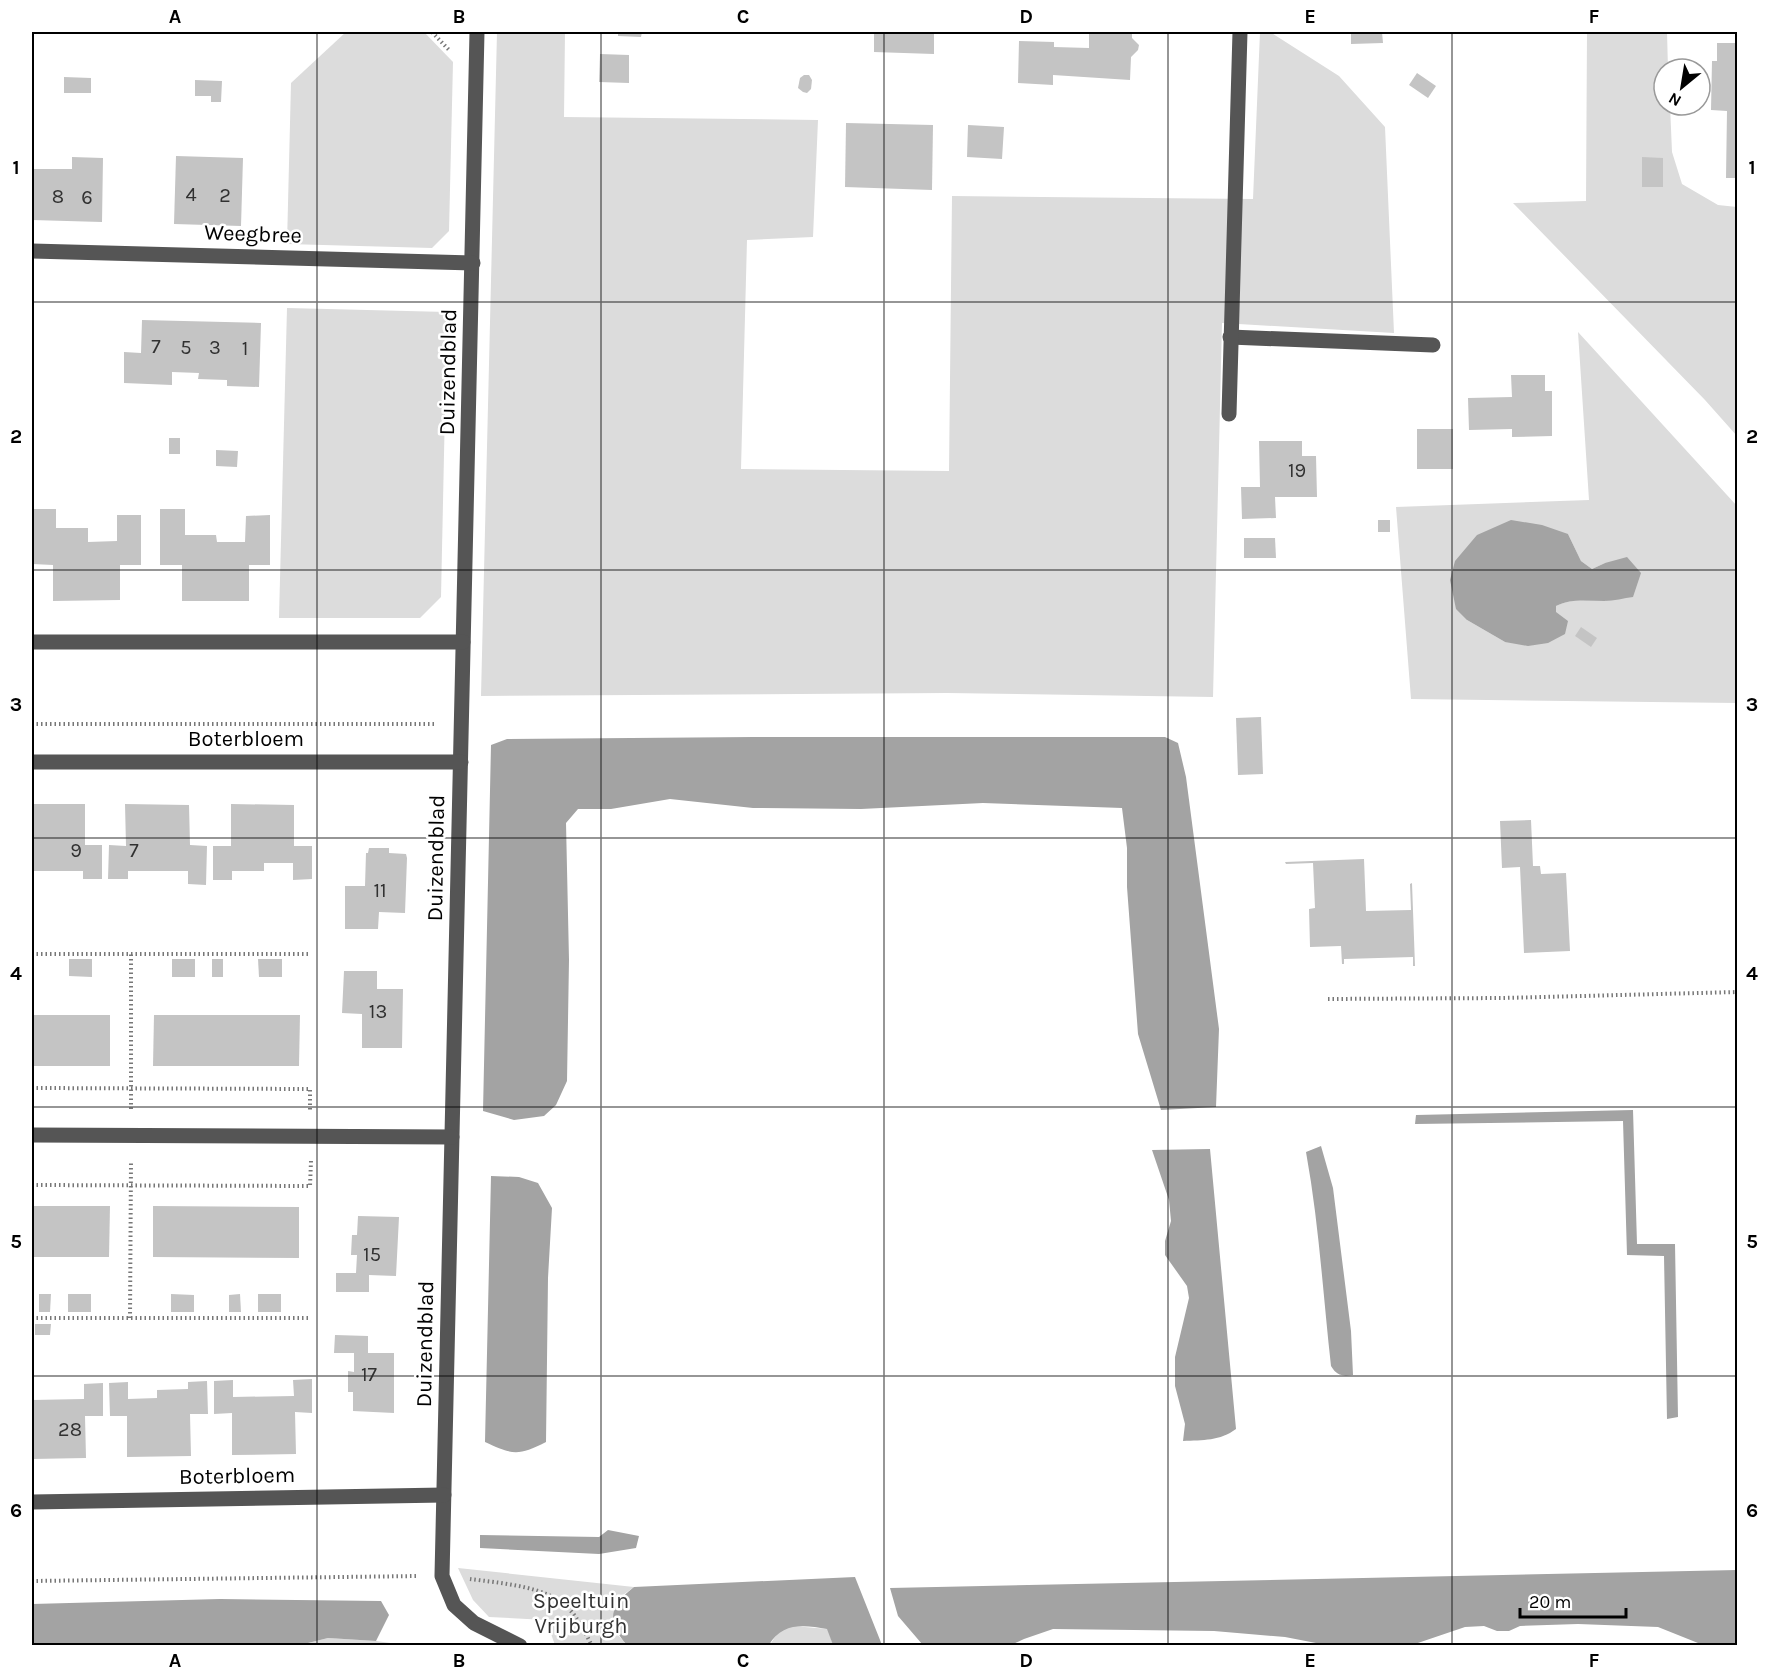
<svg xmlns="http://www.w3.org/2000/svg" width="1769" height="1677" viewBox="0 0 1769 1677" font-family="Karla,sans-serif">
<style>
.green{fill:#dcdcdc;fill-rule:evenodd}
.water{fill:#a3a3a3}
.building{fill:#c4c4c4}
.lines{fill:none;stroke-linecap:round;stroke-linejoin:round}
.path{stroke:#777;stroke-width:4;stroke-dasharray:1.5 3;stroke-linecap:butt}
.minor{stroke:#555;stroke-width:15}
.grid{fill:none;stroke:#000;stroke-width:1.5;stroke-opacity:0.55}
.labels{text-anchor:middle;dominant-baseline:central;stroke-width:5;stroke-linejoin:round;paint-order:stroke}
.number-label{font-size:20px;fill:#313131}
.street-label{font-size:22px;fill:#000;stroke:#fff}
.park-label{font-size:22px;fill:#333;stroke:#fff}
.neatline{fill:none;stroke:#000;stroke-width:2}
.grid-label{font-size:20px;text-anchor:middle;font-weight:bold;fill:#000}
</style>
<rect width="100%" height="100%" fill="#fff"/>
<g class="green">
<path d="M346,32H424L453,62L449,231L432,248L287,244L291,83Z"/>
<path d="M497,32H565L564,117L818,120L813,237L747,240L741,469L949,471L952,196L1253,199L1260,32H1270L1339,76L1385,127L1394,333L1222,323L1213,697L947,693L481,696Z"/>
<path d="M1587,32H1667L1668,69H1664V105H1670L1672,152L1682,184L1718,205L1737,207V436L1705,400L1513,203L1586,201Z"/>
<path d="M287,308L447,312L441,597L420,618H279Z"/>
<path d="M1578,332L1737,506V703L1411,699L1396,507L1589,500ZM1568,534L1581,561L1592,569L1605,563L1606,601C1589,600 1572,598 1556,606V612L1505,642L1467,620Z"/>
<path d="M458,1568L634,1587L619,1598L616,1633L627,1645H555L546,1620L489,1617L473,1600Z"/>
<path d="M793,1626L828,1629L833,1645L769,1646L779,1631Z"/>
<path d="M328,1638L376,1641L405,1645L296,1646Z"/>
</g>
<g class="water">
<path d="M1511,520L1542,525L1568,534L1581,561L1592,569L1605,563L1627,557L1641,573L1633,597C1624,598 1614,601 1604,601C1588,601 1572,598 1556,606V612L1568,621L1565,634L1548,643L1528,646L1505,642L1467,620L1456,609L1450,580L1455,561L1477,535Z"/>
<path d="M754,737H1165L1178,743L1186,777L1219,1029L1216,1107L1161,1110L1138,1034L1127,887V848L1122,808L983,803L861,809L753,808L670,799L611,809H578L566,823L569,960L567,1081L556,1105L544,1116L514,1120L483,1111L491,745L507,739Z"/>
<path d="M1633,1110L1637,1244H1675L1678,1417L1667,1419L1664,1256L1627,1255L1623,1121L1415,1124L1416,1115Z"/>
<path d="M1321,1146L1333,1188L1351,1331L1353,1375C1342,1376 1337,1376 1331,1366C1323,1295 1319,1223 1306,1152Z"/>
<path d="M1210,1149L1236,1429C1220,1441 1203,1440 1183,1441L1185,1424L1175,1386V1357L1189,1298L1187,1286L1165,1255V1241L1171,1221L1169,1200L1152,1150Z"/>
<path d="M491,1176L519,1177L538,1183L552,1208L548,1278L546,1442C518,1456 513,1455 485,1442Z"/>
<path d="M608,1530L639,1536L636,1548L599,1554L480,1548V1535L599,1537Z"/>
<path d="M1737,1570V1646L1703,1645L1658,1627L1578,1624L1520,1626L1509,1631H1497L1484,1626L1465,1627L1409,1646H1350L1316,1643L1285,1637L1214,1631L1053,1629L1024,1639L1011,1645L922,1644L898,1616L890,1588Z"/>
<path d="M855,1577L882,1645H833L827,1629C804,1625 782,1622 769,1645H627C606,1622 609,1606 634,1587Z"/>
<path d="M220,1599L381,1601L389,1615L376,1641L328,1638L296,1646L32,1645V1604Z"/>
</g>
<g class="building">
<path d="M618,32H642L641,37L618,36Z"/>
<path d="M874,32H934V54L874,52Z"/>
<path d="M1089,32H1132V38L1139,45L1138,50L1131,57L1130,80L1053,75V85L1018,83L1019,41L1054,42V47L1089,48Z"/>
<path d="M1306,32H1334V34L1306,33Z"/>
<path d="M1351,32H1382L1383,43L1351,44Z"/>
<path d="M1717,43H1737V178H1726L1727,111L1711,110L1712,61H1717Z"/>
<path d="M600,54L629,55V83L599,82Z"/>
<path d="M1417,73L1436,86L1428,98L1409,85Z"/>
<path d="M804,75H809L812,80L811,89L807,93L803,92L798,88L800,78Z"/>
<path d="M64,77L91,78V93H64Z"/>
<path d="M195,80L222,81L221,102H211V96H195Z"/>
<path d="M846,123L933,125L932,190L845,187Z"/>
<path d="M968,125L1004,127L1002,159L967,157Z"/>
<path d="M176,156L243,158L241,226L174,224Z"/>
<path d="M72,157L103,158L102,222L32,220V169H72Z"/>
<path d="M1642,157L1663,158V187H1642Z"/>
<path d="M142,320L261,323L259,387L227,386V380L198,379L199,373L172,372V385L124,383V352L141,353Z"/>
<path d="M1511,375H1545V391H1552V436L1512,437V429L1469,430L1468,398L1512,397Z"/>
<rect x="1417" y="429" width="36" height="40"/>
<rect x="169" y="438" width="11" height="16"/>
<path d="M1259,441H1302V456H1316L1317,497H1275L1276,518L1242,519L1241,487H1260Z"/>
<path d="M216,450L238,451L237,467L216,466Z"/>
<path d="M32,509H56V528H88V542L117,541V515H141V565H120V600L53,601V565L32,564Z"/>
<path d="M160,509H185V535H216L217,542H245L246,516L270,515V565H249V601H182V565H160Z"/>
<rect x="1378" y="520" width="12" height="12"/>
<path d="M1244,538H1275L1276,558H1244Z"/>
<path d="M1581,627L1597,638L1591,647L1575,636Z"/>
<path d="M1261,717L1263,774L1238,775L1236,718Z"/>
<path d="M32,804H85V845H102V879H83V871H32Z"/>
<path d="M125,804L189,805L190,845L207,846L206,885L188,884V871H128V879H108L109,845L126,846Z"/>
<path d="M231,804L294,805V846H312V879L293,880V863H264V871H232V880H213V846H231Z"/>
<path d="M1531,820L1533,866H1540L1541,874L1566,873L1570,951L1524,953L1520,867L1502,868L1500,821Z"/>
<path d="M369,848H389V853L406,854L407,858L405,913L379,912L378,929H345V886H365L366,853H368Z"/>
<path d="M1364,859L1366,911L1411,910L1410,884L1412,883L1415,966H1413V957L1344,959V964H1342L1341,946L1310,947L1309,909L1315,908L1313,863L1286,864L1285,862Z"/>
<path d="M69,959H92V977L69,976Z"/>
<rect x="172" y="959" width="23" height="18"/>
<rect x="212" y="959" width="11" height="18"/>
<path d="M258,959H282V977H259Z"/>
<path d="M344,971H377V989H403L402,1048H362V1014L342,1013Z"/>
<rect x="32" y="1015" width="78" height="51"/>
<path d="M154,1015H300L299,1066H153Z"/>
<path d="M32,1206H110L109,1257H32Z"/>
<path d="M153,1206L299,1207V1258L153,1257Z"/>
<path d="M358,1216L399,1217L396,1276L369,1275V1292H336V1273H356L357,1255H351L352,1235H357Z"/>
<path d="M39,1294H51L50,1312H39Z"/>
<rect x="68" y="1294" width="23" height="18"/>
<path d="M171,1294L194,1295V1312H171Z"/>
<path d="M240,1294L241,1312H229V1295Z"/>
<rect x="258" y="1294" width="23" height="18"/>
<path d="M35,1324H51L50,1335H35Z"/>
<path d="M335,1335L368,1336V1353H394V1413L353,1411V1392H348V1371L354,1372V1353H334Z"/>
<path d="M312,1379V1413L295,1412L296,1454L232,1455V1413L214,1414V1381L233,1380V1397L294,1396L293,1380Z"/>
<path d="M207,1381L208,1414H190L191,1456L127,1457V1416H110L109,1383L128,1382V1399L157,1398V1390L188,1389V1382Z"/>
<path d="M103,1383V1416H85L86,1458L32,1459V1400L84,1399V1384Z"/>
</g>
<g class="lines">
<g class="path">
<path d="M432,32L450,51"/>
<path d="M32,724H437"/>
<path d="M32,954H309"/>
<path d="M1328,999L1503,998L1738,992"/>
<path d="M32,1088L310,1089V1112"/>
<path d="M131,1109V954"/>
<path d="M32,1185L310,1186L311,1161"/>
<path d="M32,1318H311"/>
<path d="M130,1318L131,1162"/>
<path d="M470,1579C499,1583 550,1586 570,1610C579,1620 586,1634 592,1646"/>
<path d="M32,1581L418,1576"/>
</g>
<g class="minor">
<path d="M477,32L442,1576L454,1605L474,1623L520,1646"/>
<path d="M32,251L473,263"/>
<path d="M1230,337L1433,345"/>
<path d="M1229,414L1240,32"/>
<path d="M32,642H463"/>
<path d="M32,762H461"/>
<path d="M32,1135L452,1137"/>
<path d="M32,1502L444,1495"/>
</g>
</g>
<path class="grid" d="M317,32V1646M601,32V1646M884,32V1646M1168,32V1646M1452,32V1646M32,302H1738M32,570H1738M32,838H1738M32,1107H1738M32,1376H1738"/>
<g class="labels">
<g class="number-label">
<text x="191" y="194">4</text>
<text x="225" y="195">2</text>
<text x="58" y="196">8</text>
<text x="87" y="197">6</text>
<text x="156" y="346">7</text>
<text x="186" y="347">5</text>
<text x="215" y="347">3</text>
<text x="245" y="348">1</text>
<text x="1297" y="470">19</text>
<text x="76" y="850">9</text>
<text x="134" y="850">7</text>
<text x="380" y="890">11</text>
<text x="378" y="1011">13</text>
<text x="372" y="1254">15</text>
<text x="369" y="1374">17</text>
<text x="70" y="1429">28</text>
</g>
<g class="street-label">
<text transform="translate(253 234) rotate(2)">Weegbree</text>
<text transform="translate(448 372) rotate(-89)">Duizendblad</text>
<text x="246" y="739">Boterbloem</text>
<text transform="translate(436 858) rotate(-89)">Duizendblad</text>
<text transform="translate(425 1344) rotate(-89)">Duizendblad</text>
<text transform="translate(237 1476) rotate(-1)">Boterbloem</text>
</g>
<g class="park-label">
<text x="581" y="1601">Speeltuin<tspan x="581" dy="25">Vrijburgh</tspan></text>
</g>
</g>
<rect width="1769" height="1677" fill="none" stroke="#ffffff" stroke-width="66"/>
<g transform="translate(1682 87) rotate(210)"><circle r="28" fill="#ffffff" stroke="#999999" stroke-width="1.5"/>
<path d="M0-4.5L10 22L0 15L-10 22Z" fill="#000000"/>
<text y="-9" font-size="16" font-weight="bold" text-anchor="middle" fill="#000000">N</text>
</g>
<path d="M1520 1608v9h106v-9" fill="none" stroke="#000000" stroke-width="3"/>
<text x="1529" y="1608" font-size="18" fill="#000000" stroke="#ffffff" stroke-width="4.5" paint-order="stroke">20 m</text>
<rect x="33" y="33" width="1703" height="1611" class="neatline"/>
<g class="grid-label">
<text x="175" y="23">A</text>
<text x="459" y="23">B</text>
<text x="743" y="23">C</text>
<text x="1026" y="23">D</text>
<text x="1310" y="23">E</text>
<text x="1594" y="23">F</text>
<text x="16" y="174">1</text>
<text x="1752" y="174">1</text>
<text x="16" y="443">2</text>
<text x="1752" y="443">2</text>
<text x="16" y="711">3</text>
<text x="1752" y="711">3</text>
<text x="16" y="980">4</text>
<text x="1752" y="980">4</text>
<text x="16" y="1248">5</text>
<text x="1752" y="1248">5</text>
<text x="16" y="1517">6</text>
<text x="1752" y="1517">6</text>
<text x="175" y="1667">A</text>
<text x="459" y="1667">B</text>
<text x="743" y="1667">C</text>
<text x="1026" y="1667">D</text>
<text x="1310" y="1667">E</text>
<text x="1594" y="1667">F</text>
</g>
</svg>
